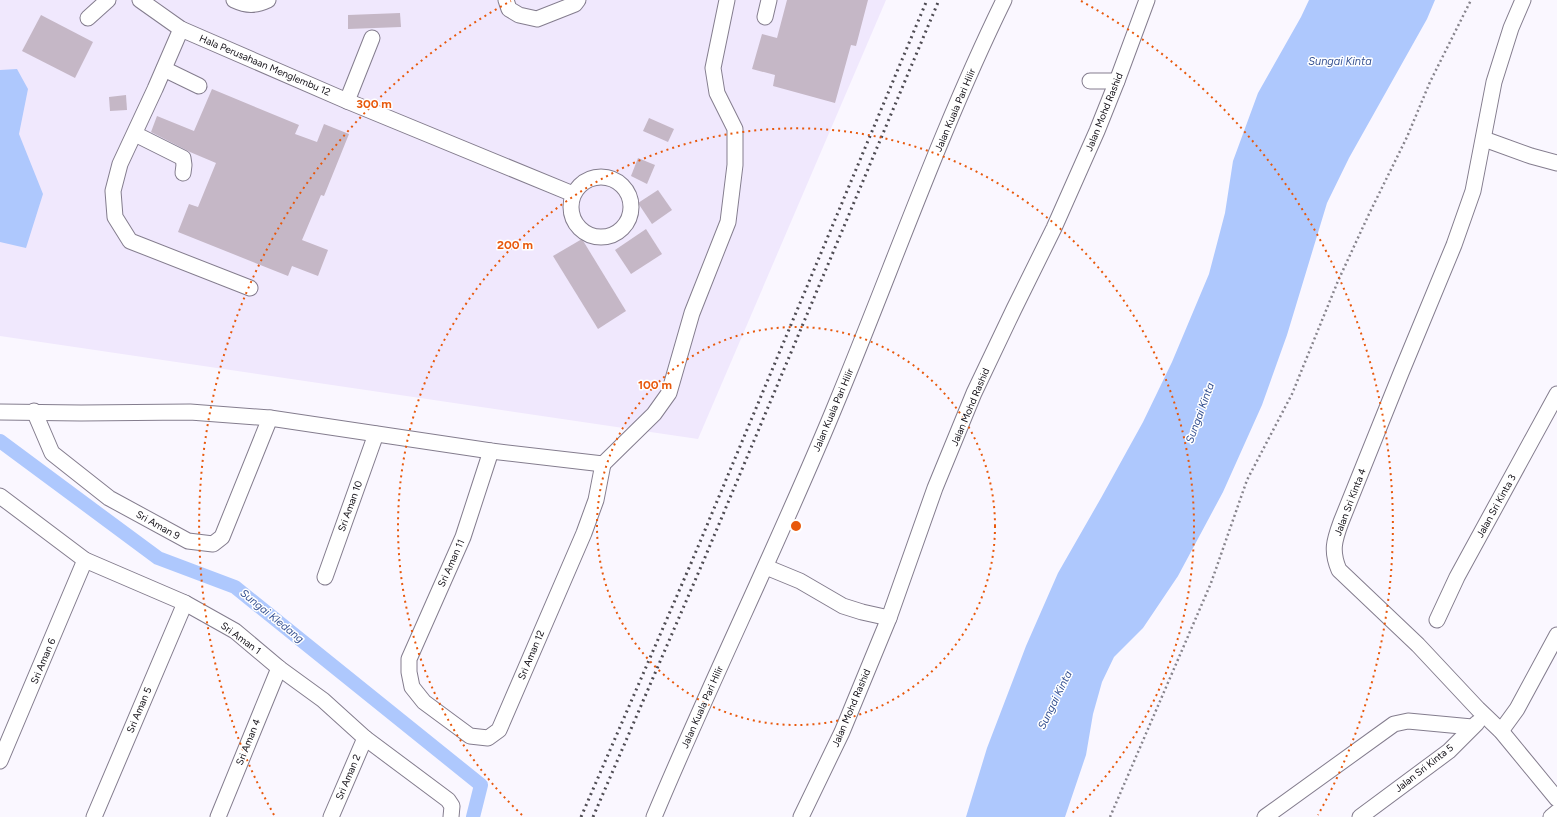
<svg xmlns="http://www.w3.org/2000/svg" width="1557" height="817" viewBox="0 0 1557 817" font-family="Figtree,sans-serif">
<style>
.built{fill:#f0e8fd}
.water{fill:#aec8fd}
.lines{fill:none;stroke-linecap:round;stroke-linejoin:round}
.canal{stroke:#aec8fd;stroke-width:14}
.building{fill:#c5b7c6}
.minor-casing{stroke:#847d8e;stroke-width:17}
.path{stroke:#87848c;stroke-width:2.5;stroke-dasharray:2 3;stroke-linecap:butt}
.minor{stroke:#fff;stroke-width:15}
.rail{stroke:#4e4b52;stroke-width:3;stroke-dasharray:2 4;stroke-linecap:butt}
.ring{fill:none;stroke:#e8590c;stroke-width:2;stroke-dasharray:2 4}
.labels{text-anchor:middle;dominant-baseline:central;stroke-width:3;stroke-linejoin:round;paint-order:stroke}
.street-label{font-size:10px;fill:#131017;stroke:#fff}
.water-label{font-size:11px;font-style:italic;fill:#365292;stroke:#fff}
.centre{fill:#e8590c;stroke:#fff;stroke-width:2}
.ring-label{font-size:12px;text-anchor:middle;font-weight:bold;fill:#e8590c;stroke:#fff;stroke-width:3;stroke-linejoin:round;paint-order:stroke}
</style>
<rect width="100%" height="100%" fill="#faf7ff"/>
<path class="built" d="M0,0H886L698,439L0,336Z"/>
<g class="water">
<path d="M1309,0H1435L1427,19L1349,158L1327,203L1287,335L1262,405L1223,492L1178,576L1143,628L1114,657L1102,682L1093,714L1086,755L1065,817H966L987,748L1026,646L1058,573L1101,498L1143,422L1172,362L1209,274L1225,213L1233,161L1258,93L1301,17Z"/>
<path d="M17,69L28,89L19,134L43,194L26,248L0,242V70Z"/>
</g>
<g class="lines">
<path class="canal" d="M0,441L158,558L235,587L481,785L473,817"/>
</g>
<g class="building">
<path d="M787,0H868L856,46L851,45L835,103L773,86L775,75L752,69L762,34L777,38Z"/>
<path d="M400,13L401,27L348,29V15Z"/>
<path d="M41,15L93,42L75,78L22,51Z"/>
<path d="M212,89L299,125L295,134L317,142L324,124L349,134L324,196L321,195L302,240L328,250L318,276L292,266L288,276L178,232L189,204L198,207L216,163L190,152L151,132L157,116L194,131Z"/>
<path d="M126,95L127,110L110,111L109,97Z"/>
<path d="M649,118L674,129L668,142L643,131Z"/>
<path d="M638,158L655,165L647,184L631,176Z"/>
<path d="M658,190L672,210L652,224L638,203Z"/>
<path d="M646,229L662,254L631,274L615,250Z"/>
<path d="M582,239L626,311L598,329L553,256Z"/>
</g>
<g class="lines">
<defs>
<g id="minor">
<path d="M140,0L181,29L347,101L573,194"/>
<path d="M234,0C247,6 255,6 268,0"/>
<path d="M506,0L509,9L519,15L537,19L575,4L578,0"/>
<path d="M1523,0L1511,28L1494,82L1473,191L1454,245L1401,373L1341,522C1334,541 1331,551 1339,570L1418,645L1478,709L1501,731L1557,799"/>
<path d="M765,17L769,0"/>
<path d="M88,18L108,0"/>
<path d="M181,29L155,89L120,164L113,191L115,217L130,241L250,288"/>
<path d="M164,69L199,86"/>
<path d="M1090,81H1117"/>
<path d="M347,101L372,38"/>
<path d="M135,134L183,158L184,165L183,173"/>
<path d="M1484,139L1531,156L1557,163"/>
<circle cx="601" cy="207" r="30"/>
<path d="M34,411L52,453L109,498L188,541L213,544L222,537L270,418"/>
<path d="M0,412L81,413L190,412L270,418L491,451L603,464"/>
<path d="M491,451L463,537L409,659V672L412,687L424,702L470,736L488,738L499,730L584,533L596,500L603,464"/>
<path d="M603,464L654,414L669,393L692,313L728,222L735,165V129L717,93L713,68L727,0"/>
<path d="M0,496L85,560L185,603L235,631L279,668L323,700L365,738L448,800L452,806L451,817"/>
<path d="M766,567L800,581L843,606L862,612L889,618"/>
<path d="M325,577L376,434"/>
<path d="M1437,620L1457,577L1557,394"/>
<path d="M1501,731L1517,709L1557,635"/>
<path d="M0,761L85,560"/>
<path d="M94,817L185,603"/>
<path d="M218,817L279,668"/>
<path d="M331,817L365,738"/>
<path d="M654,817C712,678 779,543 836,404C892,269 940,131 1004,0"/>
<path d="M801,817L842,732L889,618L935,488L974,393L1014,309L1054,228L1097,131L1117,81L1147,0"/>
<path d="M1265,817L1394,724L1408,721L1472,727"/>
<path d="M1360,817L1449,751L1477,723"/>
<path d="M1551,817L1557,812"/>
</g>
</defs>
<use href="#minor" class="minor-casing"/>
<path class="path" d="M1110,817L1211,583L1247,480L1292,394L1338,281L1369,214L1407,137L1430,82L1471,0"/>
<use href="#minor" class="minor"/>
<g class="rail">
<path d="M581,817L692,561L927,0"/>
<path d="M593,817L706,555L939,0"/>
</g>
</g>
<g class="ring">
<circle cx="796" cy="526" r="199"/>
<path d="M522 815A398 398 0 1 1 1070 815"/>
<path d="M274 815A597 597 0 0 1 511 1M1081 1A597 597 0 0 1 1318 815"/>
</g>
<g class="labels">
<g class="street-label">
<text transform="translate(265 65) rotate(23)">Hala Perusahaan Menglembu 12</text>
<text transform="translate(955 110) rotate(-67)">Jalan Kuala Pari Hilir</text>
<text transform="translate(1104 112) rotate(-68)">Jalan Mohd Rashid</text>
<text transform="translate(970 407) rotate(-67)">Jalan Mohd Rashid</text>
<text transform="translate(833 410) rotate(-67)">Jalan Kuala Pari Hilir</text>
<text transform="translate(1350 502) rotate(-69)">Jalan Sri Kinta 4</text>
<text transform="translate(350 506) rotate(-70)">Sri Aman 10</text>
<text transform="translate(1496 506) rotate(-61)">Jalan Sri Kinta 3</text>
<text transform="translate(158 525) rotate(29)">Sri Aman 9</text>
<text transform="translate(451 563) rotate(-66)">Sri Aman 11</text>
<text transform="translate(241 638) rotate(36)">Sri Aman 1</text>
<text transform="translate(531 655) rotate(-67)">Sri Aman 12</text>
<text transform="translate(43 661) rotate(-67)">Sri Aman 6</text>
<text transform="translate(702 707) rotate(-66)">Jalan Kuala Pari Hilir</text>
<text transform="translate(851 708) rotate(-67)">Jalan Mohd Rashid</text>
<text transform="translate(139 710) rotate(-67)">Sri Aman 5</text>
<text transform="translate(248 742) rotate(-68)">Sri Aman 4</text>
<text transform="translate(1424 768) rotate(-38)">Jalan Sri Kinta 5</text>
<text transform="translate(348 777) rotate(-67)">Sri Aman 2</text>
</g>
<g class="water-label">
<text x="1340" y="61">Sungai Kinta</text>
<text transform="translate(1200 413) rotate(-70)">Sungai Kinta</text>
<text transform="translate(272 616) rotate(39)">Sungai Kledang</text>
<text transform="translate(1055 700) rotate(-64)">Sungai Kinta</text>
</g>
</g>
<circle cx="796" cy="526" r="6" class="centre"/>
<g class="ring-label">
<text x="374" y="108">300 m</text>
<text x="515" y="249">200 m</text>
<text x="655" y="389">100 m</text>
</g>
</svg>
